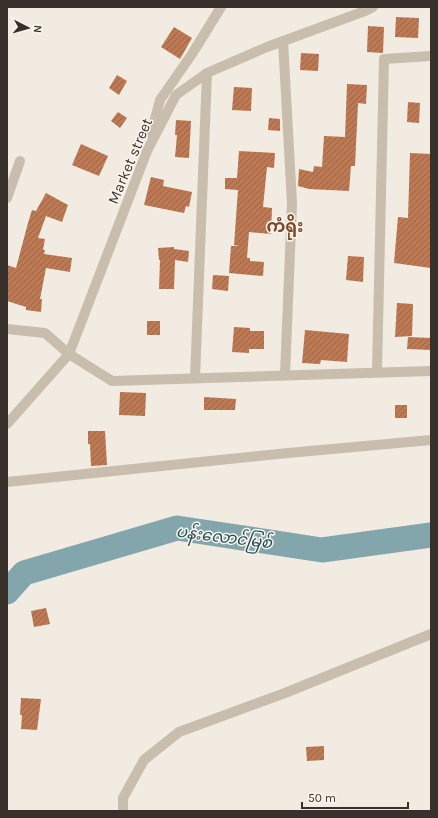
<svg xmlns="http://www.w3.org/2000/svg" width="438" height="818" viewBox="0 0 438 818" font-family="Karla,'Noto Sans Myanmar',sans-serif">
<style>
.lines{fill:none;stroke-linecap:round;stroke-linejoin:round}
.river{stroke:#82a6ac;stroke-width:25}
.building{fill:url(#building-hatch)}
.minor{stroke:#c9bdad;stroke-width:10}
.labels{text-anchor:middle;dominant-baseline:central;stroke-width:3;stroke-linejoin:round;paint-order:stroke}
.street-label{font-size:15px;fill:#38312b;stroke:#f9f5ed}
.water-label{font-size:16px;font-style:italic;fill:#244e56;stroke:#f9f5ed}
.quarter-label{font-size:17px;font-weight:bold;fill:#81492b;stroke:#f9f5ed}
</style>
<defs>
<pattern id="building-hatch" width="6" height="6" patternUnits="userSpaceOnUse"><rect width="6" height="6" fill="#bc7954"/><path d="M-1 1l2-2M0 6l6-6M5 7l2-2" fill="none" stroke="#9a6446"/></pattern>
</defs>
<rect width="100%" height="100%" fill="#f1ebe1"/>
<g class="lines">
<path class="river" d="M7,592L24,573L177,528L322,550L431,535"/>
</g>
<g class="building">
<path d="M396,17L419,18L418,38L395,37Z"/>
<path d="M368,26L384,27L383,53L367,52Z"/>
<path d="M174,27L192,38L180,59L161,47Z"/>
<path d="M301,53L319,54L318,71L300,70Z"/>
<path d="M117,75L127,81L119,95L109,88Z"/>
<path d="M347,84L367,85L366,104L358,103L355,166H351L349,191L309,189L298,186L299,169L313,172L314,166L322,167L324,136L345,137Z"/>
<path d="M234,87L252,88L251,111L232,110Z"/>
<path d="M408,102L420,103L419,123L407,122Z"/>
<path d="M118,112L127,118L120,128L111,121Z"/>
<path d="M269,118L280,119V131L268,130Z"/>
<path d="M176,120L191,121L189,158L175,157L177,135H175Z"/>
<path d="M81,144L108,156L99,176L72,165Z"/>
<path d="M239,151L275,153L274,168L267,167L263,207L272,208L271,234L249,232L247,258H250V261L264,262L263,276L229,273L231,246H239L234,245L238,190L225,189V178H237Z"/>
<path d="M410,153L431,154V268L394,263L398,217L408,218Z"/>
<path d="M151,177L164,180L163,186L192,192L189,207L186,206L184,213L144,205Z"/>
<path d="M46,193L68,205L62,222L46,216L38,238L45,239L43,250H45L44,254L72,258L70,272L46,268L40,299H42L41,312L26,310V307L7,301V265L16,268L28,223L32,210L36,211Z"/>
<path d="M174,247V249L189,251L188,262L175,260L174,289H159L160,260H159L158,248Z"/>
<path d="M348,256L364,257L363,282L346,280Z"/>
<path d="M213,275L229,276L228,291L212,289Z"/>
<path d="M397,303L413,304L412,336L395,337Z"/>
<rect x="147" y="321" width="13" height="14"/>
<path d="M234,327L250,328V331H264V349H249V353L232,352Z"/>
<path d="M305,330L349,334L347,362L321,360L320,364L302,363Z"/>
<path d="M408,337L431,338V350L407,349Z"/>
<path d="M120,392L146,393L145,416L119,415Z"/>
<path d="M204,397L236,399L235,410H204Z"/>
<rect x="395" y="405" width="12" height="13"/>
<path d="M88,431H105L107,465L91,466L90,444H88Z"/>
<path d="M46,608L50,624L34,627L31,611Z"/>
<path d="M21,698L41,699L37,730L21,729L22,715H20Z"/>
<path d="M324,746V760L307,761L306,747Z"/>
</g>
<g class="lines">
<g class="minor">
<path d="M283,41L292,203L285,375"/>
<path d="M151,134L160,100L192,54L221,7"/>
<path d="M7,198L20,161"/>
<path d="M7,329L45,333L69,354L112,381L431,371"/>
<path d="M377,372L384,59L431,56"/>
<path d="M195,378L207,73"/>
<path d="M7,424L69,354L147,151L176,95L207,73L267,47L365,11L373,7"/>
<path d="M7,482L288,453L431,440"/>
<path d="M123,811V798L144,760L179,732L285,693L431,634"/>
</g>
</g>
<g class="labels">
<g class="street-label">
<text transform="translate(130 161) rotate(-67)">Market street</text>
</g>
<g class="water-label">
<text transform="translate(224 537) rotate(7)">ပန်းလောင်မြစ်</text>
</g>
<g class="quarter-label">
<text x="285" y="226">ကံရိုး</text>
</g>
</g>
<rect width="438" height="818" fill="none" stroke="#38312b" stroke-width="16"/>
<g transform="translate(28 28) rotate(96)" stroke="#f9f5ed" stroke-width="3" paint-order="stroke">
<path d="M0-3L7 15L0 10L-7 15Z" fill="#38312b"/>
<text y="-6" font-size="11" font-weight="bold" text-anchor="middle" fill="#38312b">N</text>
</g>
<path d="M302 802v6h106v-6" fill="none" stroke="#38312b" stroke-width="2"/>
<text x="308" y="802" font-size="12" fill="#38312b" stroke="#f9f5ed" stroke-width="3" paint-order="stroke">50 m</text>
</svg>
